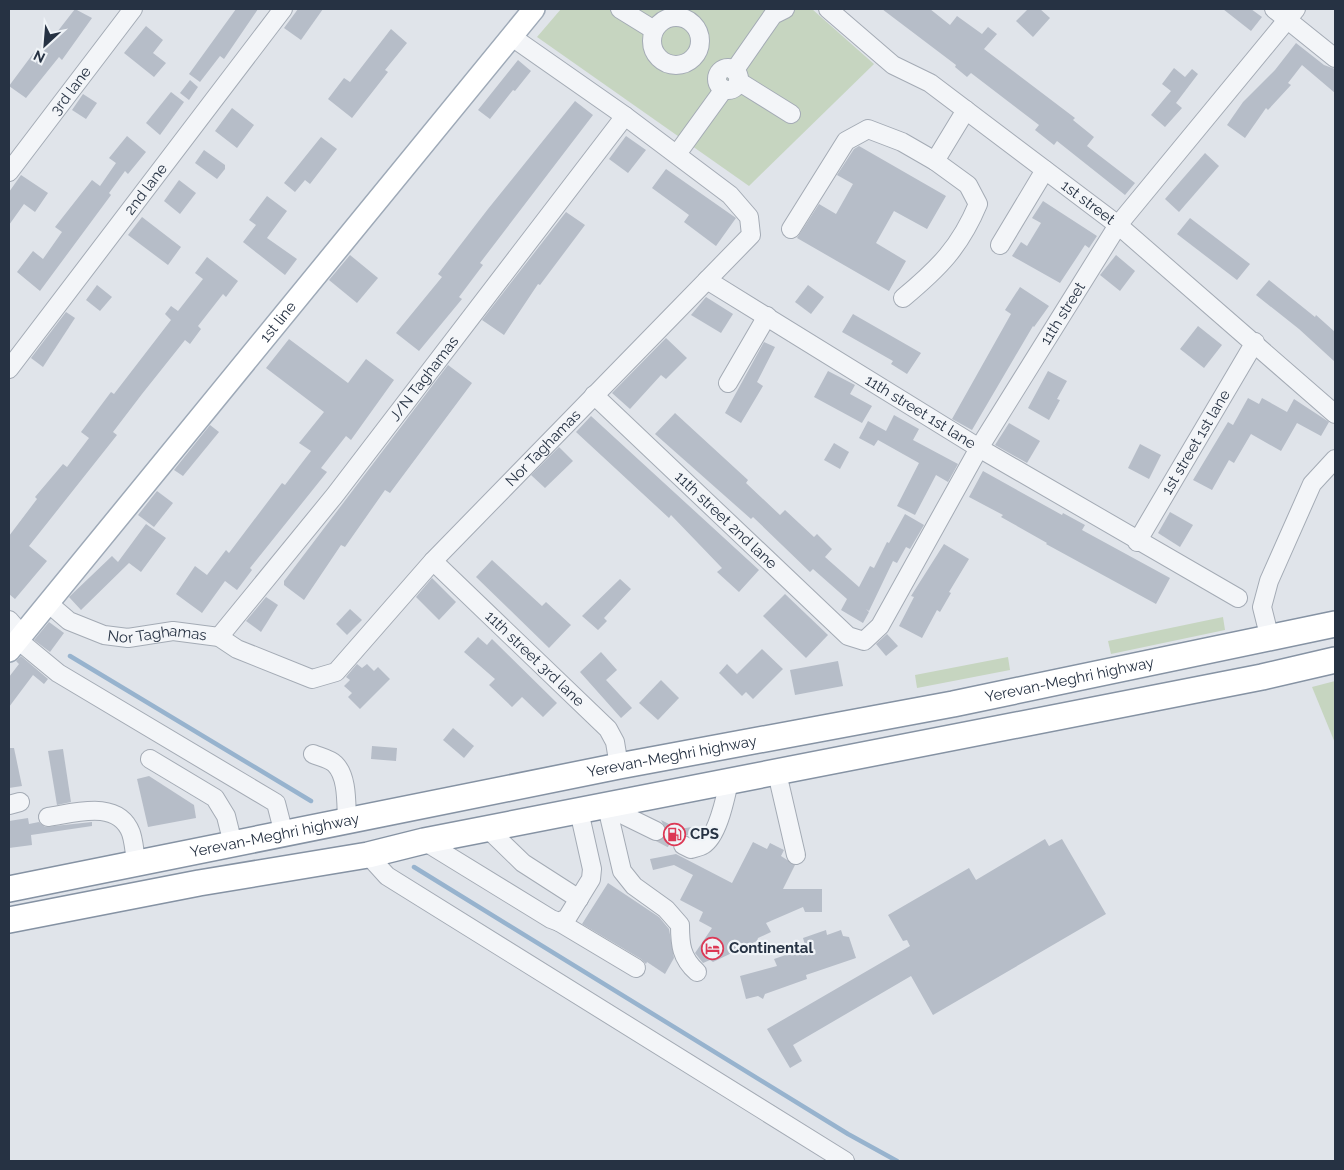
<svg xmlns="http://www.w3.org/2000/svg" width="1344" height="1170" viewBox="0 0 1344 1170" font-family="Raleway,sans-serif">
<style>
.green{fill:#c6d5c0}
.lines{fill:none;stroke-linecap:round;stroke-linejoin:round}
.stream{stroke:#97b3ce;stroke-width:4.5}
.building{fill:#b6bdc8}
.minor-tunnel{stroke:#bbc0c9;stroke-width:18;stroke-dasharray:18 9;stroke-linecap:butt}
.minor-casing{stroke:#a4abb5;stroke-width:20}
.major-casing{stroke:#9ea9b7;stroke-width:24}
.highway-casing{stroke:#8592a3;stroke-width:28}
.minor{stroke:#f3f5f8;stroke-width:18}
.major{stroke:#fff;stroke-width:21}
.highway{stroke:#fff;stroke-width:25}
.labels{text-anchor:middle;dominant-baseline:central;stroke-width:4.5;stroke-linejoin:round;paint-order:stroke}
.street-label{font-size:15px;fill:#263243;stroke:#eff3f7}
.poi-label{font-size:15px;font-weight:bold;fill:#263243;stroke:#eff3f7;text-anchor:start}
</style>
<rect width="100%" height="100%" fill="#e0e4ea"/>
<g class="green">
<path d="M561,9H812L874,64L749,186L537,37Z"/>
<path d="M1223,617L1225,630L1111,654L1108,641Z"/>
<path d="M1008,657L1010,670L917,688L915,675Z"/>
<path d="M1335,681V743L1312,687Z"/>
</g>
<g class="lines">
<g class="stream">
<path d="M70,656L311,801"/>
<path d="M414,867L848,1134L897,1161"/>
</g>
</g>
<g class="building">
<path d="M75,9L92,18L62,60L59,57L26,98L9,86L35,51L40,54Z"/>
<path d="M236,9H258L224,59L220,56L200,82L189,74Z"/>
<path d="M298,9H323L301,40L284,28Z"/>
<path d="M882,9H930L950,25L957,16L982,34L988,27L997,34L984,49L1075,118L1073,120L1094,137L1087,146L1135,183L1125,195L1057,141L1054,145L1035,130L1039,125L971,73L967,77L955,67L956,65Z"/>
<path d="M1028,9H1040L1050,18L1033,37L1016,21Z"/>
<path d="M1223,9H1251L1262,17L1251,31Z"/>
<path d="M146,26L163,40L153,53L166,63L154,77L124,53Z"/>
<path d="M391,29L407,43L385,70L388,72L352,118L328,99L344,78L350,82Z"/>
<path d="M1296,43L1324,65L1335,69V93L1302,65L1288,83L1291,85L1268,110L1266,108L1245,138L1227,125L1243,102L1275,70Z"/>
<path d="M518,60L531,71L515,91L513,90L490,119L478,110Z"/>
<path d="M1174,68L1185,77L1192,69L1198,74L1176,103L1182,108L1165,127L1151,115L1171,91L1162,84Z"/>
<path d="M190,80L198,87L189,100L180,93Z"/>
<path d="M171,92L184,102L160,135L146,123Z"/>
<path d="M83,94L97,103L86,119L72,110Z"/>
<path d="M575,101L593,115L480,263L483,265L459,297L462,299L419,351L396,333L442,277L438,274L488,209Z"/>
<path d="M232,108L254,125L237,148L215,131Z"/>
<path d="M127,136L146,152L128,174L125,171L109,193L111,195L40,291L17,272L33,251L43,259L62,232L55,227L92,180L100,186L116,163L109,158Z"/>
<path d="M626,136L646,150L628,173L609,159Z"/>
<path d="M321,137L337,149L310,184L305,180L295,192L284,183Z"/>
<path d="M859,146L946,196L927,229L894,211L876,243L906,261L889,291L797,238L819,204L836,214L853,184L837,175L854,149Z"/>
<path d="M204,150L225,165V169L217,179L195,163Z"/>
<path d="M1205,153L1219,166L1179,212L1165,199Z"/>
<path d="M666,169L736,218L716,246L684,222L689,215L652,188Z"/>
<path d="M21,175L48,193L35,212L24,204L9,225V192Z"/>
<path d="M179,180L196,193L180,214L164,201Z"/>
<path d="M267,196L287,211L267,238L297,259L285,275L243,242L256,225L249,220Z"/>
<path d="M1043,201L1097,236L1089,248L1085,245L1060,283L1012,256L1021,242L1027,246L1041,223L1032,218Z"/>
<path d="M566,212L585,225L540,285L538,284L504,335L482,320Z"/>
<path d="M142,217L181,247L168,265L128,235Z"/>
<path d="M1190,218L1250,264L1237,280L1177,234Z"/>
<path d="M350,255L378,278L357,303L329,280Z"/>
<path d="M1116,255L1135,271L1120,291L1100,275Z"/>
<path d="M207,257L238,281L226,297L223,294L198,326L201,329L190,344L185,340L142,394L113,432L117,435L29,546L47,561L15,599L9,594V536L37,499L35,497L63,464L67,467L89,438L81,432L111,392L114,394L171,320L165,314L171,306L178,311L203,279L195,273Z"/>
<path d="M1269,280L1315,317L1316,315L1335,332V362L1299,329L1256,295Z"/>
<path d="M97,285L112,297L100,311L86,300Z"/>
<path d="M808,285L824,297L811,314L795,302Z"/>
<path d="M1020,287L1049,306L1034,327L1033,326L972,430L952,419L1011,314L1005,310Z"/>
<path d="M706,297L733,314L721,333L691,315Z"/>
<path d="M66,312L75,318L43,367L31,358Z"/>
<path d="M853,314L921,353L907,374L891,364L893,361L842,332Z"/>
<path d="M1198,326L1222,345L1204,368L1180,349Z"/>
<path d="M666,338L687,358L666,379L661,375L630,409L612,393Z"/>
<path d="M289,339L348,383L366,359L394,380L351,440L346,436L321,468L327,472L250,568L252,570L237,590L225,581L202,613L176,594L195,566L207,575L226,550L229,553L282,483L285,485L311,451L299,443L324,412L266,368Z"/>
<path d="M764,342L775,347L757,382L763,386L741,423L725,413Z"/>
<path d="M448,365L472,383L390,493L385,490L345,547L341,545L304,600L284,585V581Z"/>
<path d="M828,371L855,385L850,394L872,406L862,423L814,397Z"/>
<path d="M1048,371L1067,381L1057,399L1060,400L1049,420L1028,408Z"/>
<path d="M1248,398L1259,404L1262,398L1287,412L1294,399L1329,422L1321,436L1297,423L1281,451L1251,434L1234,463L1229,460L1212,490L1193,480L1228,422L1233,425Z"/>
<path d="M675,413L748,480L746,483L780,515L785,510L814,537L817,534L832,549L825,557L859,587L870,566L874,568L887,542L889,543L905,514L924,525L910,549L906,547L897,563L893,561L869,611L866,609L869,612L863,623L841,610L847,599L813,569L810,572L753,517L751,519L655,434Z"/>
<path d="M894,415L919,429L913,440L958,464L948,482L936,475L915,515L897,506L919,463L878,440L874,446L859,438L868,421L886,431Z"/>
<path d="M591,416L759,570L739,592L717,572L722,568L671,515L669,518L576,432Z"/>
<path d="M1009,423L1040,441L1027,463L995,445Z"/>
<path d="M210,425L219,432L183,476L174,470Z"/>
<path d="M834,443L849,452L840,469L824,460Z"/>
<path d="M1140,444L1161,455L1149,479L1128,468Z"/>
<path d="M559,447L573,461L545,488L531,475Z"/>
<path d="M983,471L1062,515L1063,513L1085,525L1082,530L1170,578L1156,604L1046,544L1047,543L1001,517L1003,515L969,497Z"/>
<path d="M157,491L173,503L154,527L138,515Z"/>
<path d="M1170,512L1193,525L1180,547L1158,533Z"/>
<path d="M146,524L166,538L141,572L129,563L81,610L69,597L112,556L118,562Z"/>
<path d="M944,544L969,559L949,592L951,593L940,612L937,610L922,638L899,626L914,597L911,596Z"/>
<path d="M492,560L542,606L546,602L571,625L549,648L476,577Z"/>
<path d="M432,578L456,602L439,620L416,597Z"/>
<path d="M620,579L631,589L604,618L607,621L598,630L582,616Z"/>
<path d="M785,594L828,635L806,658L763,616Z"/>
<path d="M266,597L278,605L261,632L246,621Z"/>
<path d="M350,609L362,620L347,635L336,624Z"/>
<path d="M49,622L64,633L50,652L34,640Z"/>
<path d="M887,634L898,646L886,656L876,644Z"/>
<path d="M478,637L487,645L492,639L557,703L543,717L522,697L512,707L489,685L495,679L464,652Z"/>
<path d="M762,649L783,669L753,699L746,692L742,696L719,673L727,664L737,674Z"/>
<path d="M601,652L617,670L606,680L632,708L621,718L580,672Z"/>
<path d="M21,656L48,679L44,684L33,675L9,707V677L19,664L16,661Z"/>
<path d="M838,661L843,686L795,695L790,670Z"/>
<path d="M357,664L362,668L367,664L374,671L378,667L390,679L360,709L348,697L352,693L344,686L350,680L346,677Z"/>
<path d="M661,680L679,698L658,720L639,703Z"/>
<path d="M453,728L474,746L464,758L443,740Z"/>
<path d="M372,746L397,748L396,761L371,759Z"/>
<path d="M9,748H14L22,786L9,788Z"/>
<path d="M63,749L71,802L57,805L48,751Z"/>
<path d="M149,776L194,805L196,818L148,827L137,779Z"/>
<path d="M28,818L29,824L39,822L45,827L92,822V826L31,835L32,845L9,848V821Z"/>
<path d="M661,820L679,829L692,827L688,835L678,836L673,843L663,838L666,830Z"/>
<path d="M1045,839L1049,846L1062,839L1106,914L933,1015L911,976L793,1045L802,1061L790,1068L767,1029L910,946L907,940L903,941L888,915L969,868L976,880Z"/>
<path d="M753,842L767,849L770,843L784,850L781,856L795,865L783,889H822V912H805L803,907L766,923L771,932L758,938L757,941L713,962L710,960L703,963L695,953L712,928L699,921L703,912L680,900L693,875L674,865L653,870L650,859L676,854L732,883Z"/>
<path d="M608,883L659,917L669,929L674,958L665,974L647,962L646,964L641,959L582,924Z"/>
<path d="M826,930L827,935L841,930L843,936L849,937L856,958L806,975L807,979L765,994L763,999L758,996L746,999L740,976L777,966L774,959L806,948L803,938Z"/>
</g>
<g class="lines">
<path class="minor-tunnel" d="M656,831L683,845"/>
<defs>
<g id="minor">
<path d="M620,9L654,30"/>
<path id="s1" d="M828,9L893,65L930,83L1118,225L1335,414"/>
<path d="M1274,9L1335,58"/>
<circle cx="676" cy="41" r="24"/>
<circle cx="728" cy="79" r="11"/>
<path d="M734,71L773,15L785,9"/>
<path d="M738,81L791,114"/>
<path d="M677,154L724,89"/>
<path d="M935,161L966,110"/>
<path id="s2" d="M9,172L133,9"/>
<path d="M791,229L846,141L868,129L902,142L935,161L968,185L978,204C960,247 939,268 903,298"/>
<path d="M1000,245L1045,170"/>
<path id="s3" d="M707,280L979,448L1238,598"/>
<path id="s4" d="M9,369L283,9"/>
<path d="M728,383L767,316"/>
<path id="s5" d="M594,395L848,636L864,641L880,626L979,448L1118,225L1296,9"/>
<path id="s6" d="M1137,542L1255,342"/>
<path id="s7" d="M433,561L608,729L615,742L619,766"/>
<path id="s8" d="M48,603L69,621L104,635L128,638L173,631L219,637L237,649L312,679L336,672L433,561L751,235L749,217L730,195L625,116L512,37"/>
<path d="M9,620L22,635"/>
<path id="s9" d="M219,637L335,495L625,116"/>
<path d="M1270,639L1262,607L1269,581L1312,484L1335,459"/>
<path d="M18,640L58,673L276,803L284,834"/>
<path d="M313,754C320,757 330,759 335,764C348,777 346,804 347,821"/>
<path d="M150,759L215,798L226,816L233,844"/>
<path d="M777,773L796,855"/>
<path d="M9,805L20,802"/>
<path d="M607,807L622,871L634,886L666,909L680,925C680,944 681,958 697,972"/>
<path d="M607,807L656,831"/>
<path d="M48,817C75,813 118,799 131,833C134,842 135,854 136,864"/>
<path d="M488,829L523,863L579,899"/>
<path d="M424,841L551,919L559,922L567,918L591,879L592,869L579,811"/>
<path d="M683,845L691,849C694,848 700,847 703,845C718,836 725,799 729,782"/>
<path d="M368,855L387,876L845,1161"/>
<path d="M559,922L636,968"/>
</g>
<g id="major">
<path id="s10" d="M9,651L534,9"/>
</g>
<g id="highway">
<path id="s11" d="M9,889L619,766L953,704L1335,624"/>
<path d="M9,920L199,883L368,855L424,841L1262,677L1335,660"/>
</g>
</defs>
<use href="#minor" class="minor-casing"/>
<use href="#major" class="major-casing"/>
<use href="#highway" class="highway-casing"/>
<use href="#minor" class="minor"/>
<use href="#major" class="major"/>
<use href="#highway" class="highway"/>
</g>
<defs>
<symbol id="fuel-ring" viewBox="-11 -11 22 22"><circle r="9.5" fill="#eff3f7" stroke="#dc3855" stroke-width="1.5"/><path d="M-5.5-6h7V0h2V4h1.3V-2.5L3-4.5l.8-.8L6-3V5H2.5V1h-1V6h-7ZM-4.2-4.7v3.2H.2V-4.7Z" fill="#dc3855"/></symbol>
<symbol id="hotel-ring" viewBox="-11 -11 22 22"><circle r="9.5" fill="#eff3f7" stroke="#dc3855" stroke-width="1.5"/><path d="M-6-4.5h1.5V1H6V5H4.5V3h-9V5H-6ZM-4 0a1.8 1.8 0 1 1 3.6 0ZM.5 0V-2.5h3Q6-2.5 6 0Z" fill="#dc3855"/></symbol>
</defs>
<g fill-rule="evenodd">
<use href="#fuel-ring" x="662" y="822" width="25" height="25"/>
<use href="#hotel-ring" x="700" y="936" width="25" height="25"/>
</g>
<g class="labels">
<g class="street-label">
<text stroke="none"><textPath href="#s2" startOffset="102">3rd lane</textPath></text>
<text stroke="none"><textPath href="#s4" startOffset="226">2nd lane</textPath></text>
<text stroke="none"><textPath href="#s1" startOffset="325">1st street</textPath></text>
<text stroke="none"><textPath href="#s5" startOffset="751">11th street</textPath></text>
<text stroke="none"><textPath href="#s10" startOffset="425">1st line</textPath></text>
<text stroke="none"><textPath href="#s9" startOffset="330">J/N Taghamas</textPath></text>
<text stroke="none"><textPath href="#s3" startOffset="251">11th street 1st lane</textPath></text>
<text stroke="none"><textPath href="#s6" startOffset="116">1st street 1st lane</textPath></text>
<text stroke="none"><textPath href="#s8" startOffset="614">Nor Taghamas</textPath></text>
<text stroke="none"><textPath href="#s5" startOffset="182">11th street 2nd lane</textPath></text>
<text stroke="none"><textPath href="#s8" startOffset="119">Nor Taghamas</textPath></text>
<text stroke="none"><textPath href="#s7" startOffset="141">11th street 3rd lane</textPath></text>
<text stroke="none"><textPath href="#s11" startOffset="1081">Yerevan-Meghri highway</textPath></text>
<text stroke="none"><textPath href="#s11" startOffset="676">Yerevan-Meghri highway</textPath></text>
<text stroke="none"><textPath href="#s11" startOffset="271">Yerevan-Meghri highway</textPath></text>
</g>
<g class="poi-label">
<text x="690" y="834">CPS</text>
<text x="729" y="948">Continental</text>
</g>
</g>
<rect width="1344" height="1170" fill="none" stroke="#263243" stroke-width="20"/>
<g transform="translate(45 45) rotate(206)" stroke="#eff3f7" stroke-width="4" paint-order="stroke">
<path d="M0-4L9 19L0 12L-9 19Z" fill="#263243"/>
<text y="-8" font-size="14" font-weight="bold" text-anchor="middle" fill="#263243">N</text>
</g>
</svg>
